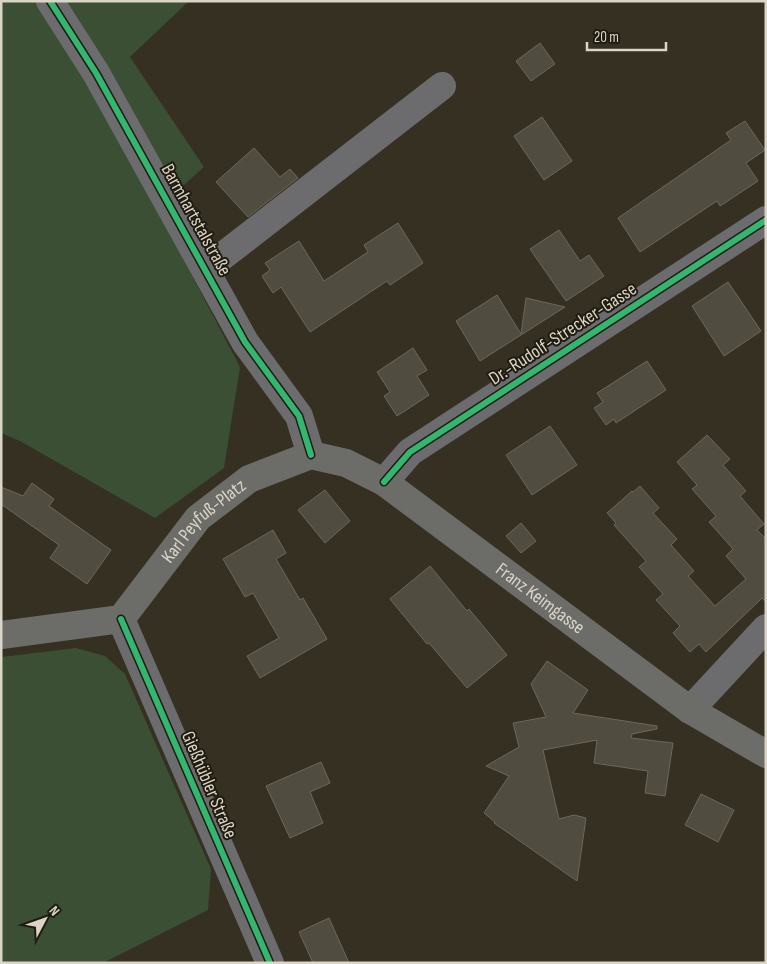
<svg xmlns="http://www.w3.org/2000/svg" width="767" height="964" viewBox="0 0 767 964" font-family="'Sofia Sans Condensed',sans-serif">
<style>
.green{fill:#3a4f34}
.building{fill:#504c40;stroke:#6c685c}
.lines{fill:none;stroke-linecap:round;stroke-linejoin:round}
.minor{stroke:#6c6c6e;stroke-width:28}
.major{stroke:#6c6c69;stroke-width:28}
.cycleway-casing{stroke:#201c11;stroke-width:9}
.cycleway{stroke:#33b770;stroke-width:6}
.labels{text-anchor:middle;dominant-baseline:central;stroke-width:4;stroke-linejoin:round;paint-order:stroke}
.street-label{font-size:19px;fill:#dad5c6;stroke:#201c11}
</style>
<rect width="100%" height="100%" fill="#353022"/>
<g class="green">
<path d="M1,1H189L130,57L204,167L157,209L240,367L224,468L155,518L20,441L1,433Z"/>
<path d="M76,648L105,656L125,674L211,869L208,910L103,963H1V657Z"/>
</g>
<g class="building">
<path d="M540,43L555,64L531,81L516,61Z"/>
<path d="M542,117L572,161L544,180L514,136Z"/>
<path d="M745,121L765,150L746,163L758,181L720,206L717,201L640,252L618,218L731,140L726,133Z"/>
<path d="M254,148L280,177L290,169L298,178L248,217L216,182Z"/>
<path d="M398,223L423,263L390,285L387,281L310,332L281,287L273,293L262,276L270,270L265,263L299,241L324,281L368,252L364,245Z"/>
<path d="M559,230L580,261L589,255L604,276L566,301L530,249Z"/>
<path d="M728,282L761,331L724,356L692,306Z"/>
<path d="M497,295L521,334L526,298L565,307L480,361L456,321Z"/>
<path d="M413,348L427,370L417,376L429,395L397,416L384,396L390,392L377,372Z"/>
<path d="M647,361L666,390L616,423L614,419L606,425L594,408L603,402L597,393Z"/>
<path d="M550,426L577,465L532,495L506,455Z"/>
<path d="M707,435L730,459L723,465L746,491L740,496L764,524L757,530L766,539V602L762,598L706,652L699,644L690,652L673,633L680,626L656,600L663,594L639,567L646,561L614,525L616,523L607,513L632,491L633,492L640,486L659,508L653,513L677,539L671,545L694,571L688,576L715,606L746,579L726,556L733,549L709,522L716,516L692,489L697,485L677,462Z"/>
<path d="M32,483L54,499L49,506L111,550L87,584L50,558L59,545L1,504V487L23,496Z"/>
<path d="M325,490L350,521L325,543L298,510Z"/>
<path d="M521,523L536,541L521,553L506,536Z"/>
<path d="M273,530L286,553L276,559L300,600L303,598L327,639L260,678L247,656L279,638L253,593L245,597L223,559Z"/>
<path d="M430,566L467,611L469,609L507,655L467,688L429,643L427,644L390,599Z"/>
<path d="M547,661L588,690L573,713L657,726V729L632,734L631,738L673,743L665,796L645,793L648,771L594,763L597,740L543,750L559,819L574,815L586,818L577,881L494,823L495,822L484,813L509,776L486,766L519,747L513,723L546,717L531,684Z"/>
<path d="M321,762L330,783L310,792L323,823L290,838L266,786Z"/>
<path d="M701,794L734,810L718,842L685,825Z"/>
<path d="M329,918L349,963H313L299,932Z"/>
</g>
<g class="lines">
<g class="minor">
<path d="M50,1L96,73L245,342L299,416L311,455"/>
<path d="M206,269L442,86"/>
<path d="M384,482L410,452L766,220"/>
<path d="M121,619L270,963"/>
<path d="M690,710L766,628"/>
</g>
<path class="major" id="s1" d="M1,635L121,619L198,518L249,479L311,455L346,463L384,482L690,710L766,754"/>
<defs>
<g id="cycleway">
<path d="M50,1L96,73L245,342L299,416L311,455"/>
<path d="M384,482L410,452L766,220"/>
<path d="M121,619L270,963"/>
</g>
</defs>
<use href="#cycleway" class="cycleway-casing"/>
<use href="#cycleway" class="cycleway"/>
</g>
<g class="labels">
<g class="street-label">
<text transform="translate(196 220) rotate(61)">Barmhartstalstraße</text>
<text transform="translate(563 334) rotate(-33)">Dr.-Rudolf-Strecker-Gasse</text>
<text stroke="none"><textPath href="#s1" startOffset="250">Karl Peyfuß-Platz</textPath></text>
<text stroke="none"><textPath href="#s1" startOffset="652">Franz Keimgasse</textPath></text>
<text transform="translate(209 785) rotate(67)">Gießhübler Straße</text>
</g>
</g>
<rect width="767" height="964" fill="none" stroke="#dad5c6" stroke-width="5"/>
<g transform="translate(45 919) rotate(49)" stroke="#201c11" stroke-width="4" paint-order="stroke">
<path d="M0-4L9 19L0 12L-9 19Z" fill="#dad5c6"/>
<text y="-8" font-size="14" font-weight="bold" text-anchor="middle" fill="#dad5c6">N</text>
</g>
<path d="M587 42v8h79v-8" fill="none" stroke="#dad5c6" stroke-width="2.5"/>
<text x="594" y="42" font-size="15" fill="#dad5c6" stroke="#201c11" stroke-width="4" paint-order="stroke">20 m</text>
</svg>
